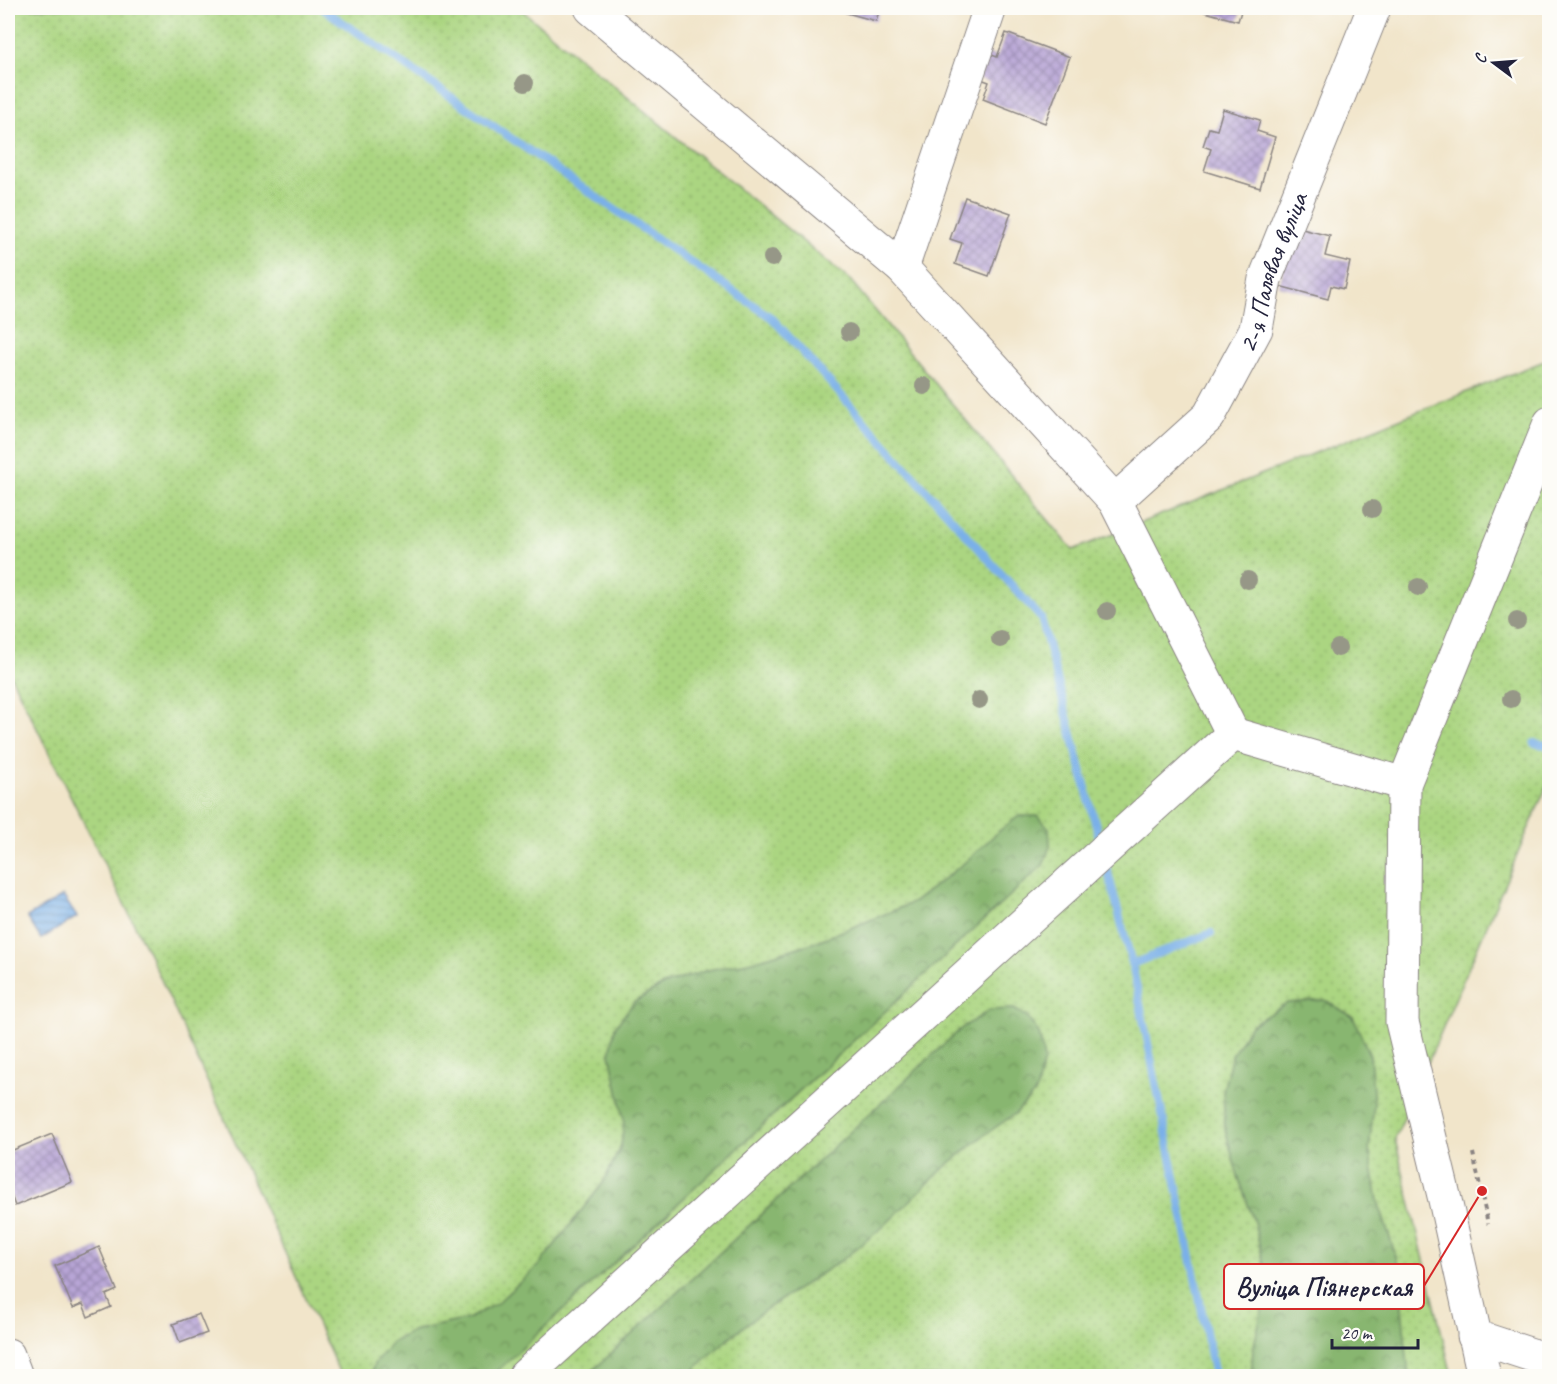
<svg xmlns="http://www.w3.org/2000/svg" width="1557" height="1384" viewBox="0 0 1557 1384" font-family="Caveat,sans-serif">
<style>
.grass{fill:url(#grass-dots);stroke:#667c5e;stroke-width:1.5}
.forest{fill:url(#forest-crowns);stroke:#556c55;stroke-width:1.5}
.water{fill:url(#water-rules);stroke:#4e6992;stroke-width:1.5}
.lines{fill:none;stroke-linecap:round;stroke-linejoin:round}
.stream{stroke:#7ab0e8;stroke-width:8}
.building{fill:url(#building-cross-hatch)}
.minor-casing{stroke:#8a8482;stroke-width:35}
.tertiary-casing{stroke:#8a8482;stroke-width:35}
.path{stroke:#8a8482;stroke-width:4;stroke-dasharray:4.5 4.5;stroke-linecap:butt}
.minor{stroke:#fff;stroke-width:33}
.tertiary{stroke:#fff;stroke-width:33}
.tree{fill:#969787}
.labels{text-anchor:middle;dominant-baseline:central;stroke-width:4.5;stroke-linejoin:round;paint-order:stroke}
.street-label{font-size:26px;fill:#22223b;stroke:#fdfcf7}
.leader{fill:none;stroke:#d62828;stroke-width:2}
.callout-dot{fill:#d62828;stroke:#fdfcf7;stroke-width:2}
.callout{fill:#fdfcf7;stroke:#d62828;stroke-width:2}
.callout-label{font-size:27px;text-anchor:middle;font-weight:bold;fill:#22223b}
</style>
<defs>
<pattern id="grass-dots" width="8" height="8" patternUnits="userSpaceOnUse" patternTransform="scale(1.5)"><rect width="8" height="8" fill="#abd581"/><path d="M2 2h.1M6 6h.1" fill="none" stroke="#93b770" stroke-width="1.8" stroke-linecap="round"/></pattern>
<pattern id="forest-crowns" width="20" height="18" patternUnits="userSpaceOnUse" patternTransform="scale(1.5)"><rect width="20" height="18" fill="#88b66f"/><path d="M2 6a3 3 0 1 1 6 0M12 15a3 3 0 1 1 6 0" fill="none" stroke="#6f945c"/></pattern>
<pattern id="water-rules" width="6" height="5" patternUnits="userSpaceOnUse" patternTransform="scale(1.5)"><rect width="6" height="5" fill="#7ab0e8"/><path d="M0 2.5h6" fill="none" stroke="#648fbd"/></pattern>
<pattern id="building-cross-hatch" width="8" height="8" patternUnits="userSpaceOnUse" patternTransform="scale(1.5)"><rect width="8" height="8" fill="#b8a5d6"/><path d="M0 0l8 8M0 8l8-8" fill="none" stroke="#9586af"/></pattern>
</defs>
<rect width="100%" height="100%" fill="#fdfcf7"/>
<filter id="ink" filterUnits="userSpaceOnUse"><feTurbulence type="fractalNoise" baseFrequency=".0167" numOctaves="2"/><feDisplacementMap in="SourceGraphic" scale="12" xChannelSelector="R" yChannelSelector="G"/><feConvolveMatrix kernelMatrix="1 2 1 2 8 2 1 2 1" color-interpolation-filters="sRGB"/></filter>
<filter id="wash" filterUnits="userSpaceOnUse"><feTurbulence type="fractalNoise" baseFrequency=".008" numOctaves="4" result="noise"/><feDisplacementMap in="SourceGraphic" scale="24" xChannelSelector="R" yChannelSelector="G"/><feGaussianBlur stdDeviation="1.35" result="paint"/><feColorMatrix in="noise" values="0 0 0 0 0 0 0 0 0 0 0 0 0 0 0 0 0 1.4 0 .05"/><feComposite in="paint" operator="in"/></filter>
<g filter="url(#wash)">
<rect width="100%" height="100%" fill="#f1e5ca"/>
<path class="grass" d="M8,8H519L851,281L1073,550L1549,359V781L1395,1139L1452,1376H341L153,962L8,670Z"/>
<g class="forest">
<path d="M1019,816H1038L1049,828L1050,846L1043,865L492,1376H371L374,1364L391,1343L412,1331L468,1319L497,1303L539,1265L603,1183L621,1146L624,1120L610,1054L615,1027L634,1002L663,985L708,970L753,961L812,943L863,923L914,902L964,863L999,831Z"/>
<path d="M1325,1000L1353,1017L1370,1056L1374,1104L1369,1150L1378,1201L1397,1260L1409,1376H1251L1253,1350L1263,1305L1264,1265L1254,1222L1237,1173L1225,1129L1223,1091L1232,1055L1251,1025L1287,1003Z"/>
<path d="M1014,1009L1026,1016L1039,1033L1044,1060L1036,1092L1015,1114L983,1136L945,1167L883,1227L842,1260L768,1308L731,1336L699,1365L690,1376H587L963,1027L990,1010Z"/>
</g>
<path class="water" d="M63,896L77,917L41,939L27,917Z"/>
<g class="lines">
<g class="stream">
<path d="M322,8L772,318L1041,618L1101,845"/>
<path d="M1534,743L1550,746"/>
<path d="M1105,861L1132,964L1215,1376"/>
<path d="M1132,964L1211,933"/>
</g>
</g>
<g id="blocks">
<g class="building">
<path d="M829,8H880L876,21Z"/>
<path d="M1206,8H1242L1238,21L1205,12Z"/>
<path d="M1006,33L1070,57L1045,123L983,99L989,82L978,78L987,53L997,57Z"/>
<path d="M1223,109L1260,120L1257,131L1275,137L1260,188L1204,171L1211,149L1203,146L1209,128L1217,130Z"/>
<path d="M965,197L1011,213L989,276L955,264L962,243L950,239Z"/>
<path d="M1294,227L1330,236L1325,256L1350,262L1344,289L1331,286L1328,299L1279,286Z"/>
<path d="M52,1134L72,1182L15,1206L8,1187V1152Z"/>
<path d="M99,1247L117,1290L106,1295L111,1307L88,1317L83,1304L73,1308L55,1266Z"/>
<path d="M199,1314L207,1333L180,1343L173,1324Z"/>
</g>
</g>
</g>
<g filter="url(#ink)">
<use href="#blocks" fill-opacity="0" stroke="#8a8482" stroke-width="1.5"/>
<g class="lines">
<defs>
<g id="minor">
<path d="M591,8L902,268L1115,501L1233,734"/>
<path d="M902,268L990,8"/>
<path id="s1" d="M1115,501L1209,416L1256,329L1265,279L1374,8"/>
<path d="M1474,1336L1550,1361"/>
<path d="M8,1355L16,1376"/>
<path d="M525,1376L1233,734L1404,784"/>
</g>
<path id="tertiary" d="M1484,1376L1445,1200L1402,1022L1404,784L1550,423"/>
</defs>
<use href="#minor" class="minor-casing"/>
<use href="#tertiary" class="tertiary-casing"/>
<path class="path" d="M1473,1153L1488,1224"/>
<use href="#minor" class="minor"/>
<use href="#tertiary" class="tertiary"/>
</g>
<g class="tree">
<circle cx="525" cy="83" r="9"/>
<circle cx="772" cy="258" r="9"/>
<circle cx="849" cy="332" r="9"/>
<circle cx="924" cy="386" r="9"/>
<circle cx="1372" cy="509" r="9"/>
<circle cx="1248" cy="580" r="9"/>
<circle cx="1418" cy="587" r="9"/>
<circle cx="1107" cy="611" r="9"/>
<circle cx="1517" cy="621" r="9"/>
<circle cx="1000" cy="639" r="9"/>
<circle cx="1338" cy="648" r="9"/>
<circle cx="1511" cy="699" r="9"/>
<circle cx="979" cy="700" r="9"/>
</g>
</g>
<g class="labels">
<g class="street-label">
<text stroke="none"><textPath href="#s1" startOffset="285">2-я Палявая вуліца</textPath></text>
</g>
</g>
<path class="leader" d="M1482 1191L1424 1286"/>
<circle class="callout-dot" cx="1482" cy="1191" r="6"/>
<rect class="callout" x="1224" y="1264" width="200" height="45" rx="6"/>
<g class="callout-label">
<text x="1324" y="1296">Вуліца Піянерская</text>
</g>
<rect width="1557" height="1384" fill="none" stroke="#fdfcf7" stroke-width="30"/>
<g transform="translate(1494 63) rotate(286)" stroke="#fdfcf7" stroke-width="4.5" paint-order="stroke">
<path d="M0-4.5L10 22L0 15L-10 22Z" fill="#22223b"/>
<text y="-9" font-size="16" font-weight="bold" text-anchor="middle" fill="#22223b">С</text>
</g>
<path d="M1332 1339v9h86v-9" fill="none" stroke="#22223b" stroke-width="3"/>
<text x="1341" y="1339" font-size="18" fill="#22223b" stroke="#fdfcf7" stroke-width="4.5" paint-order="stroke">20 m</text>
</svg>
